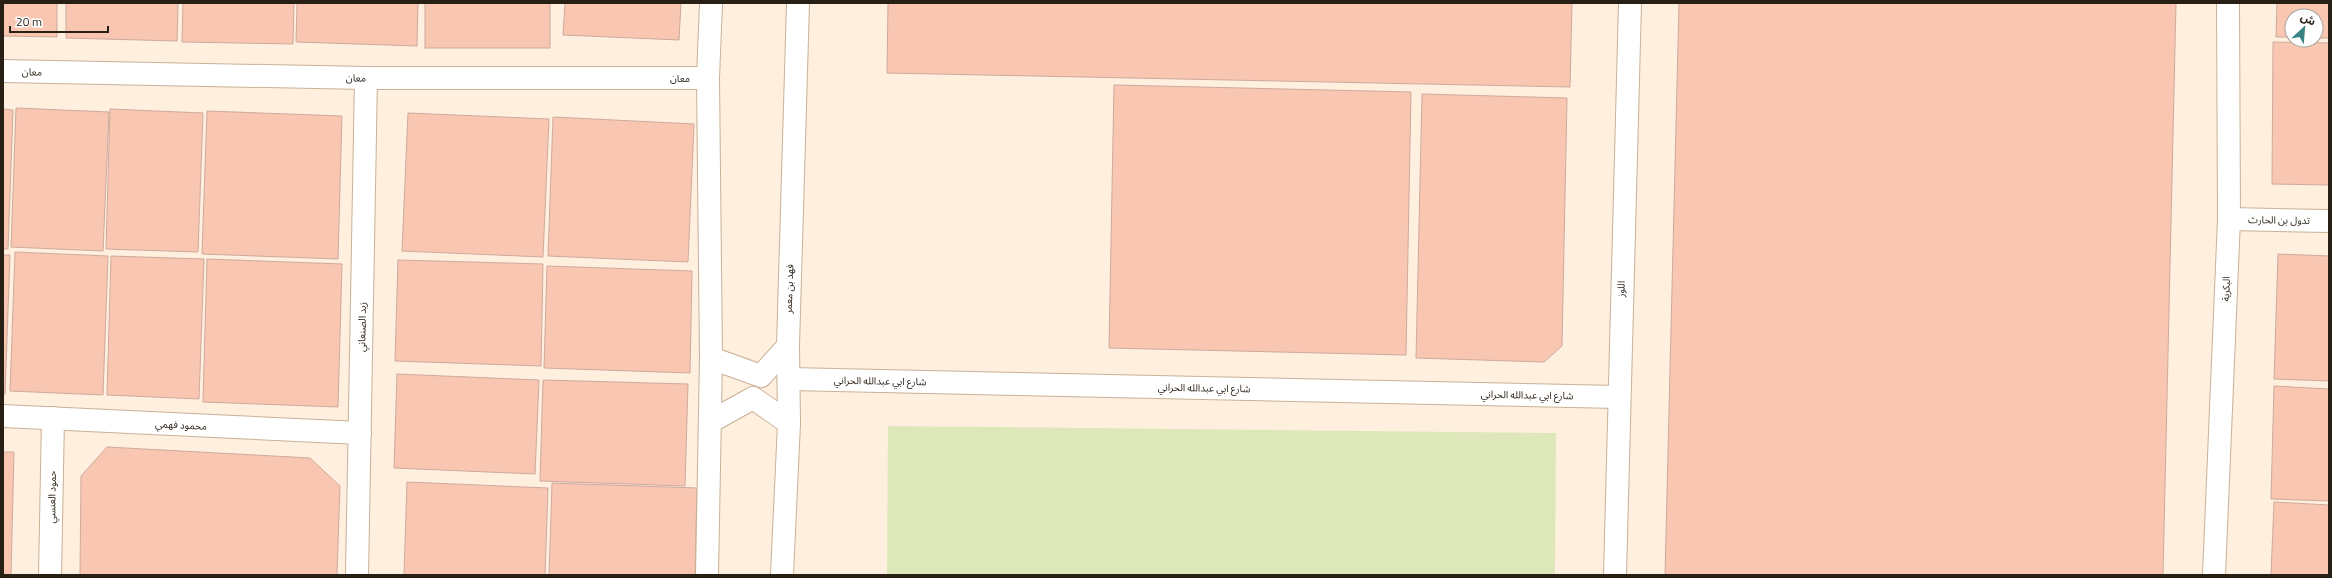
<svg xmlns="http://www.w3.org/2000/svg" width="2332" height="578" viewBox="0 0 2332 578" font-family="'Titillium Web','Noto Sans Arabic',sans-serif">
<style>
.green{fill:#dde7b9}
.building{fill:#f9c6b2;stroke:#ceaa9d}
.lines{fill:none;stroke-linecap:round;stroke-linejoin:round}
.minor-casing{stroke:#c9b196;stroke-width:24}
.minor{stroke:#fff;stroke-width:22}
.labels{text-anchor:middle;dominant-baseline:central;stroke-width:3.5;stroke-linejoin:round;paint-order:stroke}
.street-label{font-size:10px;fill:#281f15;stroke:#fff}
</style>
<rect width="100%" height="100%" fill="#feefde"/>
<path class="green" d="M888,426L1556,433L1555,575H887Z"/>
<g class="building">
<path d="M3,3H57V37L3,36Z"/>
<path d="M66,3H178L177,41L66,38Z"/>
<path d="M183,3H294L293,44L182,42Z"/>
<path d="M297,3H418L417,46L296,42Z"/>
<rect x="425" y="3" width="125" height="45"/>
<path d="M565,3H681L679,40L563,35Z"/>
<path d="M888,3H1572L1570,87L887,73Z"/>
<path d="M1679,3H2176L2163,575H1665Z"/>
<path d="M2277,3H2329V38H2316V16H2292V37H2276Z"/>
<path d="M2273,42L2329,43V185L2272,184Z"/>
<path d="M1114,85L1411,92L1406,355L1109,348Z"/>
<path d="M1422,94L1567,98L1562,346L1544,362L1416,358Z"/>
<path d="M16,108L109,112L103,251L11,247Z"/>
<path d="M3,109L13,110L8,249H3Z"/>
<path d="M110,109L203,113L198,252L106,249Z"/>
<path d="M207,111L342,116L338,259L202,254Z"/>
<path d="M408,113L549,119L543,257L402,251Z"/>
<path d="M553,117L694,124L688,262L548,256Z"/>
<path d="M15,252L108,256L103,395L10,391Z"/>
<path d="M2278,254L2329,256V381L2274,379Z"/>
<path d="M3,255H10L5,394H3Z"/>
<path d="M111,256L204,259L199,399L107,395Z"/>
<path d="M207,259L342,264L338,407L203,402Z"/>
<path d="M398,260L543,264L541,366L395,361Z"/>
<path d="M547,266L692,271L690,373L544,368Z"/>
<path d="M397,374L539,380L535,474L394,468Z"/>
<path d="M543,380L688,384L685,486L540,481Z"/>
<path d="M2274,386L2329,389V501L2271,499Z"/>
<path d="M107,447L310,458L340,486L337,575H80L81,476Z"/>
<path d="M3,452H14L11,575H3Z"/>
<path d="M407,482L548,488L545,575H404Z"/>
<path d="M552,483L697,488L695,575H549Z"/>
<path d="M2274,502L2329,505V575H2271Z"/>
</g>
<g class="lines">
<defs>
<g id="minor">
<path d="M3,71L366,78H708"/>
<path d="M2229,219L2329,221"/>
<path d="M711,358L761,376L788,346"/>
<path d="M789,379L1618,397"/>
<path d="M3,416L360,433"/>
<path d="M710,422L753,398L789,423"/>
<path d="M50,575L53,418"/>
<path d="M357,575L366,78"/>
<path d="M707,575L711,358L708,78L711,3"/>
<path d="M782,575L789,423L788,346L798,3"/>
<path d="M1615,575L1630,3"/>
<path d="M2214,575L2229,219L2228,3"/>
</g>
</defs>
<use href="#minor" class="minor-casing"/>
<use href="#minor" class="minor"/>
</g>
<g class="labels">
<g class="street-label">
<text transform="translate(32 72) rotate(1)">معان</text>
<text transform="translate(356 78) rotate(1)">معان</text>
<text x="680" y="78">معان</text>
<text transform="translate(2279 220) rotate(1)">تدول بن الحارث</text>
<text transform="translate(789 289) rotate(-88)">فهد بن معمر</text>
<text transform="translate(1621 289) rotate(-88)">اللوز</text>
<text transform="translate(2226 289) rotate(-88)">البكرية</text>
<text transform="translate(362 327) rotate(-89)">زيد الصنعاني</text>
<text transform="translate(880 381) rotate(1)">شارع ابي عبدالله الحراني</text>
<text transform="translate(1204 388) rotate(1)">شارع ابي عبدالله الحراني</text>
<text transform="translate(1527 395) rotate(1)">شارع ابي عبدالله الحراني</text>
<text transform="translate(181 425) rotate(3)">محمود فهمي</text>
<text transform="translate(52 497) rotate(-89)">حمود العنسي</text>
</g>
</g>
<rect width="2332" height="578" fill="none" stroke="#281f15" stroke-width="8"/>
<g transform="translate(2304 28) rotate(26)"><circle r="19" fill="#ffffff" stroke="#a9a5a1"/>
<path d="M0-3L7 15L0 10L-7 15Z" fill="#398281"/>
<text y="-6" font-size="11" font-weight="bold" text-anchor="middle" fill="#281f15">ش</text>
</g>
<path d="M10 26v6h98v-6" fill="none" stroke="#281f15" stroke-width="2"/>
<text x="16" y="26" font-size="12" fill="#281f15" stroke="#ffffff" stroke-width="3" paint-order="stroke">20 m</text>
</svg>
